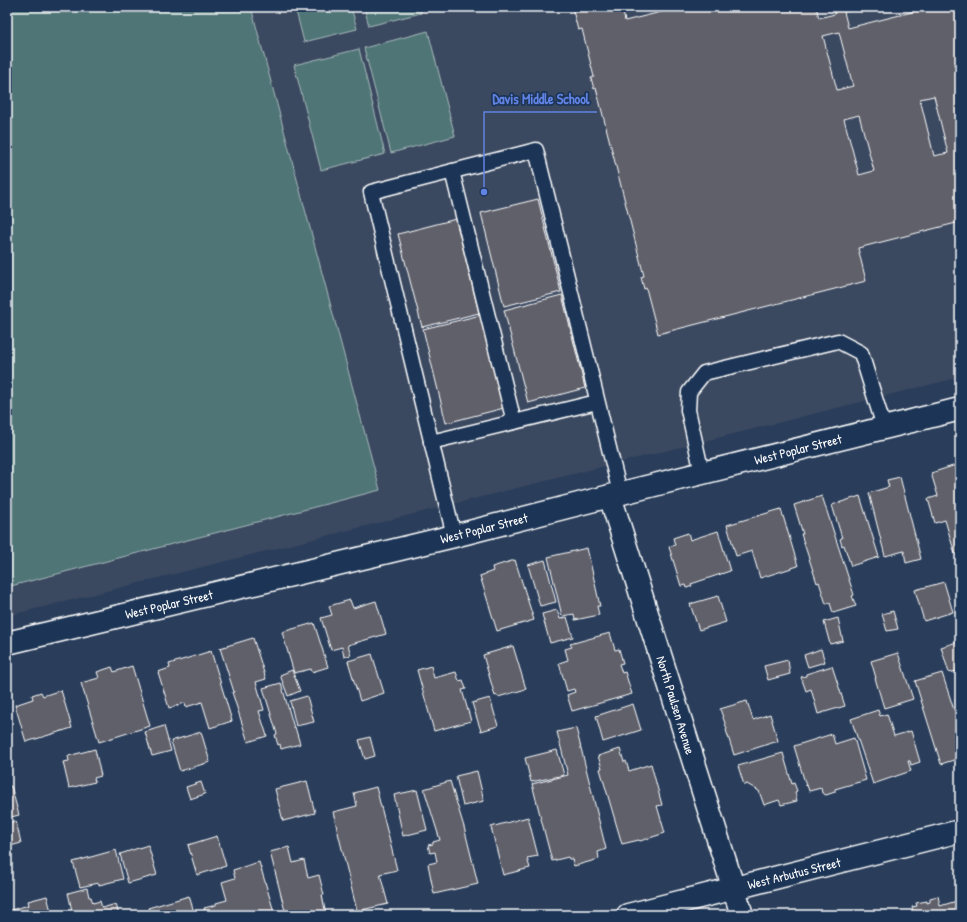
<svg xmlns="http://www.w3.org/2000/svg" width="967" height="922" viewBox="0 0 967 922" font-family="'Patrick Hand',sans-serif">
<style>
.built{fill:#3a4860}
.green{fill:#507577;stroke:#a8babb}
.building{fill:#60606a;stroke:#fff;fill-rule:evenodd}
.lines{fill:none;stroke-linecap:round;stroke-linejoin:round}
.lane-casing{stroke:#fff;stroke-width:17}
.street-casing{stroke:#fff;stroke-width:25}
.lane{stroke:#1d3557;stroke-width:14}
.street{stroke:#1d3557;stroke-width:22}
.labels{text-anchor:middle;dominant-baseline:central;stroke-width:3.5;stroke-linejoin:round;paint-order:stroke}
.street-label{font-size:13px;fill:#fff;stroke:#1d3557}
.leader{fill:none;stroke:#6183e4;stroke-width:1.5}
.callout-dot{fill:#6183e4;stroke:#1d3557;stroke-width:1.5}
.callout-label{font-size:14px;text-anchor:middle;font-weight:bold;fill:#6183e4;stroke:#1d3557;stroke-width:3.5;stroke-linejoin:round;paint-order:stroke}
</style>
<rect width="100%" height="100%" fill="#2a3e5b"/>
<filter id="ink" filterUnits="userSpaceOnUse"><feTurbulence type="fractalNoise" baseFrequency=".025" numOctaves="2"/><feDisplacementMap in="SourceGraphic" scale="8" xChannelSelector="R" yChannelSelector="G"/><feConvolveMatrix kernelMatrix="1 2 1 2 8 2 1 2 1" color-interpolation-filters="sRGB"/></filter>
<g filter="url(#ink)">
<path class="built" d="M7,7H960V377L7,616Z"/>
<g class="green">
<path d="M7,7H251L380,490L7,587Z"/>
<path d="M295,7H351L357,29L304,42Z"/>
<path d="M364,7H420L421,13L369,26Z"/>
<path d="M428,31L455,136L391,153L364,48Z"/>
<path d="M359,49L385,154L321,170L294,65Z"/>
</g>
<g class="building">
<path d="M572,7H627L622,8L625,21L665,11L664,7H667L668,11L682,7H816L819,18L835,14L834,7H866L844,12L848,28L932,7H960V222L858,248L866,281L658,334L646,288L644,289L641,277L644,276L596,88L594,89L591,78L594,77L582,29L578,30ZM839,32L853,86L837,90L823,36ZM934,96L948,153L934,156L920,99ZM859,115L874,171L859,175L844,119Z"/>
<path d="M538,199L561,292L504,306L481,213Z"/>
<path d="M456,219L479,313L422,327L398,234Z"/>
<path d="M562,295L585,388L528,403L504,310Z"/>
<path d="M481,315L504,408L446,423L423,329Z"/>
<path d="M959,464L960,468V564L957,554H955L945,520L935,523L928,499L938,496L931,473Z"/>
<path d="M900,477L921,559L906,563L904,551L885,556L869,493L889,487L887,480Z"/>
<path d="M822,496L854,595L852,596L856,606L833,613L830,603L826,604L819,582L817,583L801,534H803L794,505Z"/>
<path d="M860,496L879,557L851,566L844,545L842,546L840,539L842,538L832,505Z"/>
<path d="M781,509L798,566L760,578L752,551L736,556L727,525Z"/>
<path d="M718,531L730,571L691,584L692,586L687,588L686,585L681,586L669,547L675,545L673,538L688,533L690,540Z"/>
<path d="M587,548L600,606H597L599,615L575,620L574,614L562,616L548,557Z"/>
<path d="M515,560L534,620L497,631L480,576L493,571L492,567Z"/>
<path d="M545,560L556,602L540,606L528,565Z"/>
<path d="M944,582L953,612L924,621L915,590Z"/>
<path d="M718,596L726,622L699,630L690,604Z"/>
<path d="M350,600L353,608L376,601L386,634L348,645L351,655L344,657L342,647L331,650L321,618L332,615L329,606Z"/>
<path d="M557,610L560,619L567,617L573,637L550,643L542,614Z"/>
<path d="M893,611L898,629L887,631L882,614Z"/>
<path d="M838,618L843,641L830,644L824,622Z"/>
<path d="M314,623L328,667L312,672L311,669L294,673L282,632Z"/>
<path d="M610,633L615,650L619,649L623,663L619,664L622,673L625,672L632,694L572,711L567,695L575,692L574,689L567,691L559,663L568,660L565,649L572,647L570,644Z"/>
<path d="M253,638L266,679L256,682L264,710L259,711L267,736L248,742L232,692H234L220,648Z"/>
<path d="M960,641V670L949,673L941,647Z"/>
<path d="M513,646L526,689L498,697L497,695L495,696L483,655Z"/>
<path d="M821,649L825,662L808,667L804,655Z"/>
<path d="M211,651L232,721L210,728L202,702L186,707L185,703L169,708L158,672L170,668L169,664Z"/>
<path d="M898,653L913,699L884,708L875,678H876L871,661Z"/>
<path d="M372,654L384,693L360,701L348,661Z"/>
<path d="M788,660L790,674L768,680L764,666Z"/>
<path d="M132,666L150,726L99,742L81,683L99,678L97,672L112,667L114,672Z"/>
<path d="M431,666L434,678L456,672L459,681L463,680L466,689L462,690L471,721L434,731L417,670Z"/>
<path d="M832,666L845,706L818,714L811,689L806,691L801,677L806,676V674Z"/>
<path d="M292,670L300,691L288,696L280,675Z"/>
<path d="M942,673L954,710L958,709L955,700L960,699V758L941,764L915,681Z"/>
<path d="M281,683L294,728L295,727L300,744L281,749L280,744L278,745L275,735L277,734L263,688Z"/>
<path d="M61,690L72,728L26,742L15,705L33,699L32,695L41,692L43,696Z"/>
<path d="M307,696L314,722L296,726L290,701Z"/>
<path d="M490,698L498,726L481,731L472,703Z"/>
<path d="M747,701L753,720L770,714L778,741L734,755L726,730L727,729L720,709Z"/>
<path d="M633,704L641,730L603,742L596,716Z"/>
<path d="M878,710L880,716L887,714L894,736L911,731L920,762L911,765L910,761H908L911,771L873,784L851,719Z"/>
<path d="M164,726L171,751L152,756L145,732Z"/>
<path d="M576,728L606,849L598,852L599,859L574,866L572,859H569L568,857L552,861L532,784L568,775L557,732Z"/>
<path d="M201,732L210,762L180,771L171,741Z"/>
<path d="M832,734L835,744L854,738L866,780L835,789V792L826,795L822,793L821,788L809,791L807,785L806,786L794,746Z"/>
<path d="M370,737L375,756L365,759L359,740Z"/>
<path d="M95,749L101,776L94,778L95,782L69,788L63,762L69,761L68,756Z"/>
<path d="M620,749L624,762L626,761L629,771L651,764L662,805L657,806L665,833L640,841L639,840L622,844L600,769L602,768L598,756Z"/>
<path d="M557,750L564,775L531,782L525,758Z"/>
<path d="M783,753L792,784L794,783L797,791L795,792L797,801L781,805L779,800L764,805L759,791L747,784L744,785L738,766Z"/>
<path d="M477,771L484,801L463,806L456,776Z"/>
<path d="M307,781L315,813L283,821L275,789Z"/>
<path d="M450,781L464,827L478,884L434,894L428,864L437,862L435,852L430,853L428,845L433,844V842L440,840L424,789Z"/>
<path d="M201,782L205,794L190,799L186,787Z"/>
<path d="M11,786L19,815L7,818V787Z"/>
<path d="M376,787L397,870L380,874L388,904L357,911L333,812L357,806L354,793Z"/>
<path d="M417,790L427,830L403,836L394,795Z"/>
<path d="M528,817L538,856L527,858L530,868L503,875L491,827Z"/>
<path d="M16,821L21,843L7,847V823Z"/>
<path d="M217,836L226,866L197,875L188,845Z"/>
<path d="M148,845L157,875L128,883L120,854Z"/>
<path d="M289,847L293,863L304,860L308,878L319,875L324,895H322L326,915H286L270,852Z"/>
<path d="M116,850L123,879L99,885V883L80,887L73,862Z"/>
<path d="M259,862L275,915H206L204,908L216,905V903L227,900L222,882L235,878L233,870Z"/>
<path d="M87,888L89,897H91L93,903L100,901L102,908L116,904L119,915H73L68,893Z"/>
<path d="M47,896L52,915H7V911L29,905L28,901Z"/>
<path d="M189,896L194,912H196L197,915H150L148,908Z"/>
<path d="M938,896L940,906L960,900V915H914L912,907L917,906L916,903L927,901V903L930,902V898Z"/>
</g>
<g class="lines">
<defs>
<g id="lane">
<path d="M452,171L514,422"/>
<path d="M431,442L597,402"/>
<path d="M702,473L688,410L689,392L704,373L838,341L861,353L884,427"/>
<path d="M454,536L371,192L536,150L620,493"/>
</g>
<g id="street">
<path d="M610,496L742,915"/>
<path d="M7,643L454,536L610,496L960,409"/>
<path d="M628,915L960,831"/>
</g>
</defs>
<use href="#lane" class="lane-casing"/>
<use href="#street" class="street-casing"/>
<use href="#lane" class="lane"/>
<use href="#street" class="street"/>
</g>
</g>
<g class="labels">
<g class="street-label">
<text transform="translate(798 449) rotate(-14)">West Poplar Street</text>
<text transform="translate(484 528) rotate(-14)">West Poplar Street</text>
<text transform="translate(169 604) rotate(-13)">West Poplar Street</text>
<text transform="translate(676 705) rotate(73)">North Paulsen Avenue</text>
<text transform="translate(794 873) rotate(-14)">West Arbutus Street</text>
</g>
</g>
<path class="leader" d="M484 192L484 112H597"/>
<circle class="callout-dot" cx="484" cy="192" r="4"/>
<g class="callout-label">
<text x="541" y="104">Davis Middle School</text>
</g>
<rect width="967" height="922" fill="none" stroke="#1d3557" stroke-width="24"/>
<rect x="12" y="12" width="943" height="898" fill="none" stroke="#fff" stroke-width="1.5" filter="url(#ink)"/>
</svg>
